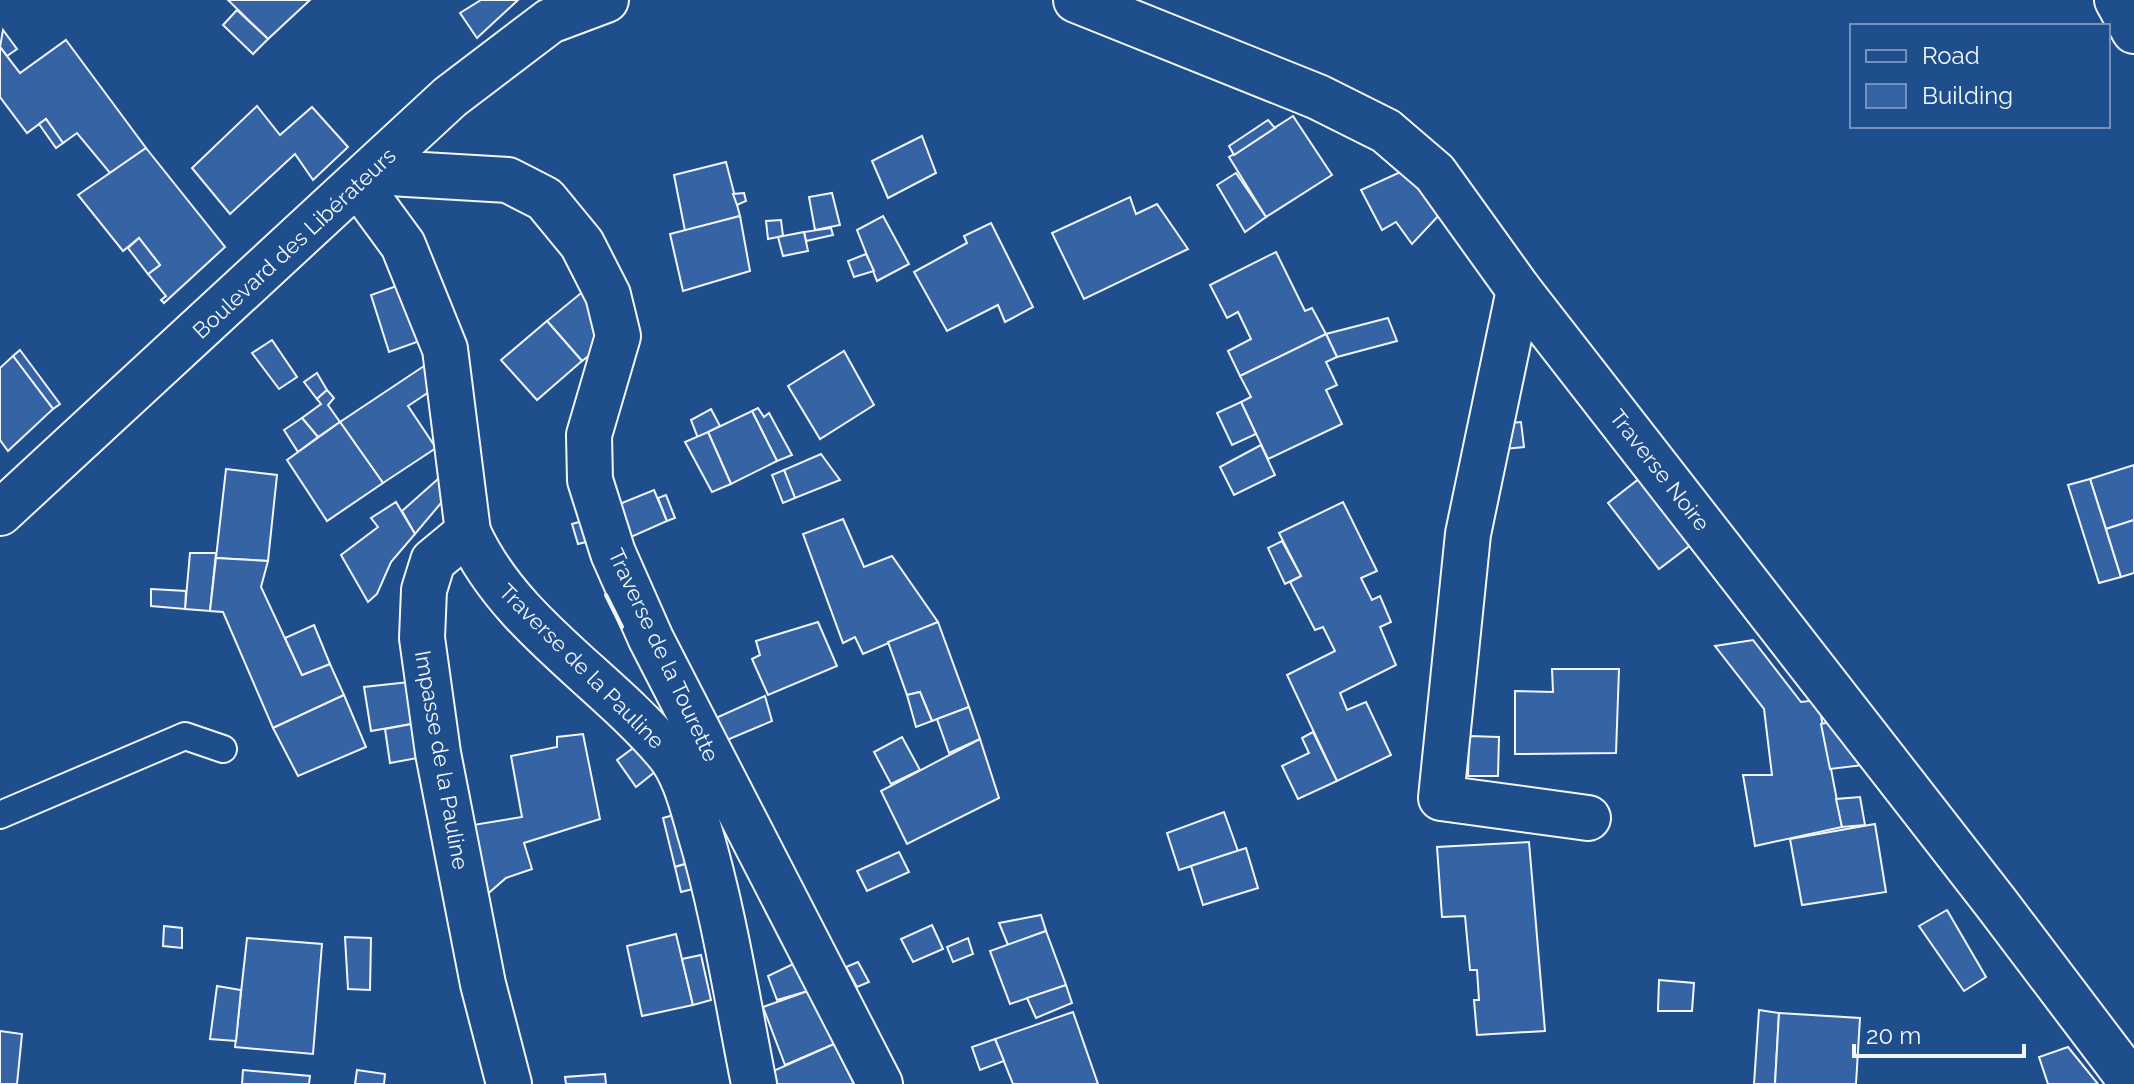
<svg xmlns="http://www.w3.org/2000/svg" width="2134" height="1084" viewBox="0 0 2134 1084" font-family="Raleway,sans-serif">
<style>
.building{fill:#3563a3;stroke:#f2f6ff;stroke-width:2}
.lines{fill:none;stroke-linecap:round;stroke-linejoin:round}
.lane-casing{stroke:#f2f6ff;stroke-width:30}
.street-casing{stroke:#f2f6ff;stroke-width:48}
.secondary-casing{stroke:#f2f6ff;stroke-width:48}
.highway-casing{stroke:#f2f6ff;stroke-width:48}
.lane{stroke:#1f4e8c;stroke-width:26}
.street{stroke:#1f4e8c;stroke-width:44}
.secondary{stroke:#1f4e8c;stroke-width:44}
.highway{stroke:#1f4e8c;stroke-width:44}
.wall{stroke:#f2f6ff;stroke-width:4}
.labels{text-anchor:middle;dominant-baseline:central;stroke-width:6;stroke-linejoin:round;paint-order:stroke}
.street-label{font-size:22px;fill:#f2f6ff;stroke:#1f4e8c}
</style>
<rect width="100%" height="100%" fill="#1f4e8c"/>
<g class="building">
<path d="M228,0H310L268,39Z"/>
<path d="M481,0H518L477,38L460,13Z"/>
<path d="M237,10L268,39L253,54L223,25Z"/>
<path d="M3,30L17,49L7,56L0,47Z"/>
<path d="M66,40L146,148L110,173L77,133L63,143L46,119L27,133L0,97V47L20,73Z"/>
<path d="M257,106L280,135L312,107L348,147L313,180L295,154L230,214L192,168Z"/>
<path d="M1293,116L1332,175L1266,217L1229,157Z"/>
<path d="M46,119L63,143L56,148L39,124Z"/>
<path d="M1268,120L1275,128L1234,155L1229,146Z"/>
<path d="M922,136L936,173L888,198L872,161Z"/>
<path d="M146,148L225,247L164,303L161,300L166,296L148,274L160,265L139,238L123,251L78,195Z"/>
<path d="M726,162L740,216L685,231L674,175Z"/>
<path d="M1407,169L1442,212L1412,244L1396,222L1382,230L1361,190Z"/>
<path d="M1236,173L1266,217L1245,232L1217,185Z"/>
<path d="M744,193L746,201L737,205L733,194Z"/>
<path d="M832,193L840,225L815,230L809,197Z"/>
<path d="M1130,197L1136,214L1157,204L1188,249L1084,299L1052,233Z"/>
<path d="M740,216L750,271L683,291L670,234Z"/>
<path d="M883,216L909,264L877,281L857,230Z"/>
<path d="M781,220L783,236L768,239L766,221Z"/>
<path d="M991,223L1033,307L1005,322L998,305L947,331L914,272L967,243L964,236Z"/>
<path d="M831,228L833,235L806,241L804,232Z"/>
<path d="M804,232L808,251L783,256L778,237Z"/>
<path d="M139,238L160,265L148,274L128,248Z"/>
<path d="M1276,252L1305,311L1312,308L1326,334L1240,376L1228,351L1251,339L1238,312L1227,318L1210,285Z"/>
<path d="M866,254L874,271L854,277L848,261Z"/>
<path d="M405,283L428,338L389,352L371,295Z"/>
<path d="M586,289L602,327L597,349L582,361L547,321Z"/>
<path d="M1388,318L1397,341L1337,357L1326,334Z"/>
<path d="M547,321L582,361L537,400L501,360Z"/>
<path d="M1326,334L1337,357L1326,362L1337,385L1326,390L1342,424L1268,459L1241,402L1251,397L1240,376Z"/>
<path d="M272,340L297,377L279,389L252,353Z"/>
<path d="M20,350L60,404L53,409L13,356Z"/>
<path d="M844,351L874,405L820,439L788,386Z"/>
<path d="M13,356L53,409L8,451L0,440V368Z"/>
<path d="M424,366L438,386L408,406L436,448L383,483L340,422Z"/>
<path d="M317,373L327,390L317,399L304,382Z"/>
<path d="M327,390L334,398L328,405L340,422L318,437L302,418L321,404L317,399Z"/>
<path d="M1241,402L1256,434L1232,445L1217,413Z"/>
<path d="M758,408L764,417L769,413L792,455L777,461L752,411Z"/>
<path d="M711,409L720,426L698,438L691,420Z"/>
<path d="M752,411L777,461L731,484L708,432Z"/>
<path d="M302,418L318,437L298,452L284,430Z"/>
<path d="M340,422L383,483L327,521L287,460Z"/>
<path d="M1521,422L1524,447L1505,449L1501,424Z"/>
<path d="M708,432L731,484L712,492L685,442Z"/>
<path d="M1261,445L1275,475L1234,495L1220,467Z"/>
<path d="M821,454L840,480L795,498L784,470Z"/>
<path d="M2134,465V520L2106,529L2090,479Z"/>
<path d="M226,469L277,475L268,561L216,558Z"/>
<path d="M784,470L795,498L783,503L772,475Z"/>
<path d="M447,471L441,503L415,534L402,511Z"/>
<path d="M1644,475L1696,541L1659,569L1608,503Z"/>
<path d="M2090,479L2121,577L2099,583L2068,485Z"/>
<path d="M654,490L667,521L631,537L617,505Z"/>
<path d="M666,495L675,518L667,521L658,498Z"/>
<path d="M396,502L415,534L391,562L377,594L368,602L341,555L378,527L371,518Z"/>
<path d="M1343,502L1377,571L1361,578L1372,600L1380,596L1391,622L1380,627L1396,665L1340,693L1347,710L1366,702L1391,755L1337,781L1287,675L1335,651L1323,627L1315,630L1290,582L1301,576L1279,533Z"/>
<path d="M593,518L598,539L578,544L572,524Z"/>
<path d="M843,519L864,567L892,556L938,622L863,654L855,637L843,643L803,534Z"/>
<path d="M2134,520V573L2121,577L2106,529Z"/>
<path d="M1282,541L1301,576L1285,584L1268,548Z"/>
<path d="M190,553H216L210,611L185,609Z"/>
<path d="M216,558L268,561L261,587L302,675L330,664L344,695L273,728L223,612L210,611Z"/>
<path d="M151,589L186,591L185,609L151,606Z"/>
<path d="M818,622L837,666L768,695L752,659L760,655L756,641Z"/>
<path d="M938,622L969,707L932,721L920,692L907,695L888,642Z"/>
<path d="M314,625L330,664L302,675L285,638Z"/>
<path d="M1753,640L1801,702L1818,700L1842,827L1755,846L1743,775H1772L1764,709L1715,646Z"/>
<path d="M1552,669H1619L1616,753L1515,754V691L1553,692Z"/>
<path d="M409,682L417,723L371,731L364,687Z"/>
<path d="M920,692L932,721L916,727L907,695Z"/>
<path d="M344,695L366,747L298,776L273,728Z"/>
<path d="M765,696L772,721L727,740L716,718Z"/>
<path d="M969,707L980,739L949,753L937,719Z"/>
<path d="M1839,720L1872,764L1830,769L1821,724Z"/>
<path d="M417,723L423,757L390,763L385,729Z"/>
<path d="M1313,732L1337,781L1298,799L1282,766L1309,753L1302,738Z"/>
<path d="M583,734L600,819L524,843L532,869L506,878L483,898L473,825L522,817L511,756L557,747V737Z"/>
<path d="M1469,736L1499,737L1498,776H1468Z"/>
<path d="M902,737L920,770L891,784L874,752Z"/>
<path d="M980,739L999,798L907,844L881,791Z"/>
<path d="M636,746L656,771L636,787L617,760Z"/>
<path d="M1860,797L1865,825L1842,827L1836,799Z"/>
<path d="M1224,812L1238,851L1179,870L1167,833Z"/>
<path d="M681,813L695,861L675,867L663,818Z"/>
<path d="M1875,824L1886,892L1802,905L1790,839Z"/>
<path d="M1529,842L1545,1031L1477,1035L1474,1000H1479L1477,970H1470L1465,916L1442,917L1437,847Z"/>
<path d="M1246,848L1258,888L1203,905L1191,866Z"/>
<path d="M899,852L909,872L867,891L857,871Z"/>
<path d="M695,861L701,887L681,892L675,867Z"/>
<path d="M1947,910L1986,977L1964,991L1919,926Z"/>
<path d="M1041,915L1046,931L1008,945L999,923Z"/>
<path d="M932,925L943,949L913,962L901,939Z"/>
<path d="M164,926L182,928V948L163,946Z"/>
<path d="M1046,931L1066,985L1010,1004L990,951Z"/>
<path d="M676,934L693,1005L642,1016L627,946Z"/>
<path d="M345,937L371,938L370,990L348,989Z"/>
<path d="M247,938L322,944L313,1054L235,1047Z"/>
<path d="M968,938L973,954L953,962L947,947Z"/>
<path d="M701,955L711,1000L693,1005L682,959Z"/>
<path d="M858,962L869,982L857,987L846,967Z"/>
<path d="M793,964L808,991L777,1000L768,976Z"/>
<path d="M1659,980L1694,983L1692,1011H1658Z"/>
<path d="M1066,985L1072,1003L1036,1018L1027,998Z"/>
<path d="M217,986L241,990L236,1041L210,1039Z"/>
<path d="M808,991L834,1044L785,1065L763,1007Z"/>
<path d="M1759,1010L1779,1013L1775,1084H1754Z"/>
<path d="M1073,1012L1098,1084H1013L995,1039Z"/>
<path d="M1779,1013L1860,1018L1856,1084H1775Z"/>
<path d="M0,1031L22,1034L17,1084H0Z"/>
<path d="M995,1039L1004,1061L980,1070L972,1047Z"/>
<path d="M834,1044L854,1084H764L762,1076Z"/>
<path d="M2068,1047L2098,1084H2048L2039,1057Z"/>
<path d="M243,1070L310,1076L309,1084H242Z"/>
<path d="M357,1070L385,1074L384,1084H355Z"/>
<path d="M605,1074L606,1084H566L565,1077Z"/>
</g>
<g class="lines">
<defs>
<path id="lane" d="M0,815L185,736L223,749"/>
<g id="street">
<path d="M1076,0L1318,97L1386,131L1435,173L1519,290L1996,903L2133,1084"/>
<path d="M373,172L508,180L545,199L582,244L608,295L618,336L589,435L590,480L613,553L651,639L880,1084"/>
<path d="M359,185L403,245L445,349L468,532L433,561L424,590L422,638L438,753L483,984L509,1084"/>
<path d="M1519,290L1468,534L1441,798L1588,818"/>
<path d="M468,532C508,622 603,677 666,751C684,771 692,804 699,829C724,912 737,999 754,1084"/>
</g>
<path id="secondary" d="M0,513L450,97L550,21L606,0"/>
<path id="highway" d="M2117,0L2134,31"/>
</defs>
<use href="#lane" class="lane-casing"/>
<use href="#street" class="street-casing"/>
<use href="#secondary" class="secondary-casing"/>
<use href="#highway" class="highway-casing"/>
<use href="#lane" class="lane"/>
<use href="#street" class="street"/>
<use href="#secondary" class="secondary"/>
<use href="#highway" class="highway"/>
<path class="wall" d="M606,595L622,627"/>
</g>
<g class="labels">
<g class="street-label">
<text transform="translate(294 243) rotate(-43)">Boulevard des Libérateurs</text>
<text transform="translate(1660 470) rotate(52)">Traverse Noire</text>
<text transform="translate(664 655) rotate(65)">Traverse de la Tourette</text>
<text transform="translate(582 666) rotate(45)">Traverse de la Pauline</text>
<text transform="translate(442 760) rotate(80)">Impasse de la Pauline</text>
</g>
</g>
<rect x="1850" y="24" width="260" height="104" fill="#1f4e8c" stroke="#7391ba" stroke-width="2"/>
<rect x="1866" y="50" width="40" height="12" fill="#1f4e8c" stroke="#7391ba" stroke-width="2"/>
<text x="1922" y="64" font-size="24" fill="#f2f6ff">Road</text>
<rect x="1866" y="84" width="40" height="24" fill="#3563a3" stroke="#7391ba" stroke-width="2"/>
<text x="1922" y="104" font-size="24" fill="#f2f6ff">Building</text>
<path d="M1854 1044v12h170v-12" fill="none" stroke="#f2f6ff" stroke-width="4"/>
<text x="1866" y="1044" font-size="24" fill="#f2f6ff" stroke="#1f4e8c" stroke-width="6" paint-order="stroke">20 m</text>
</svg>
